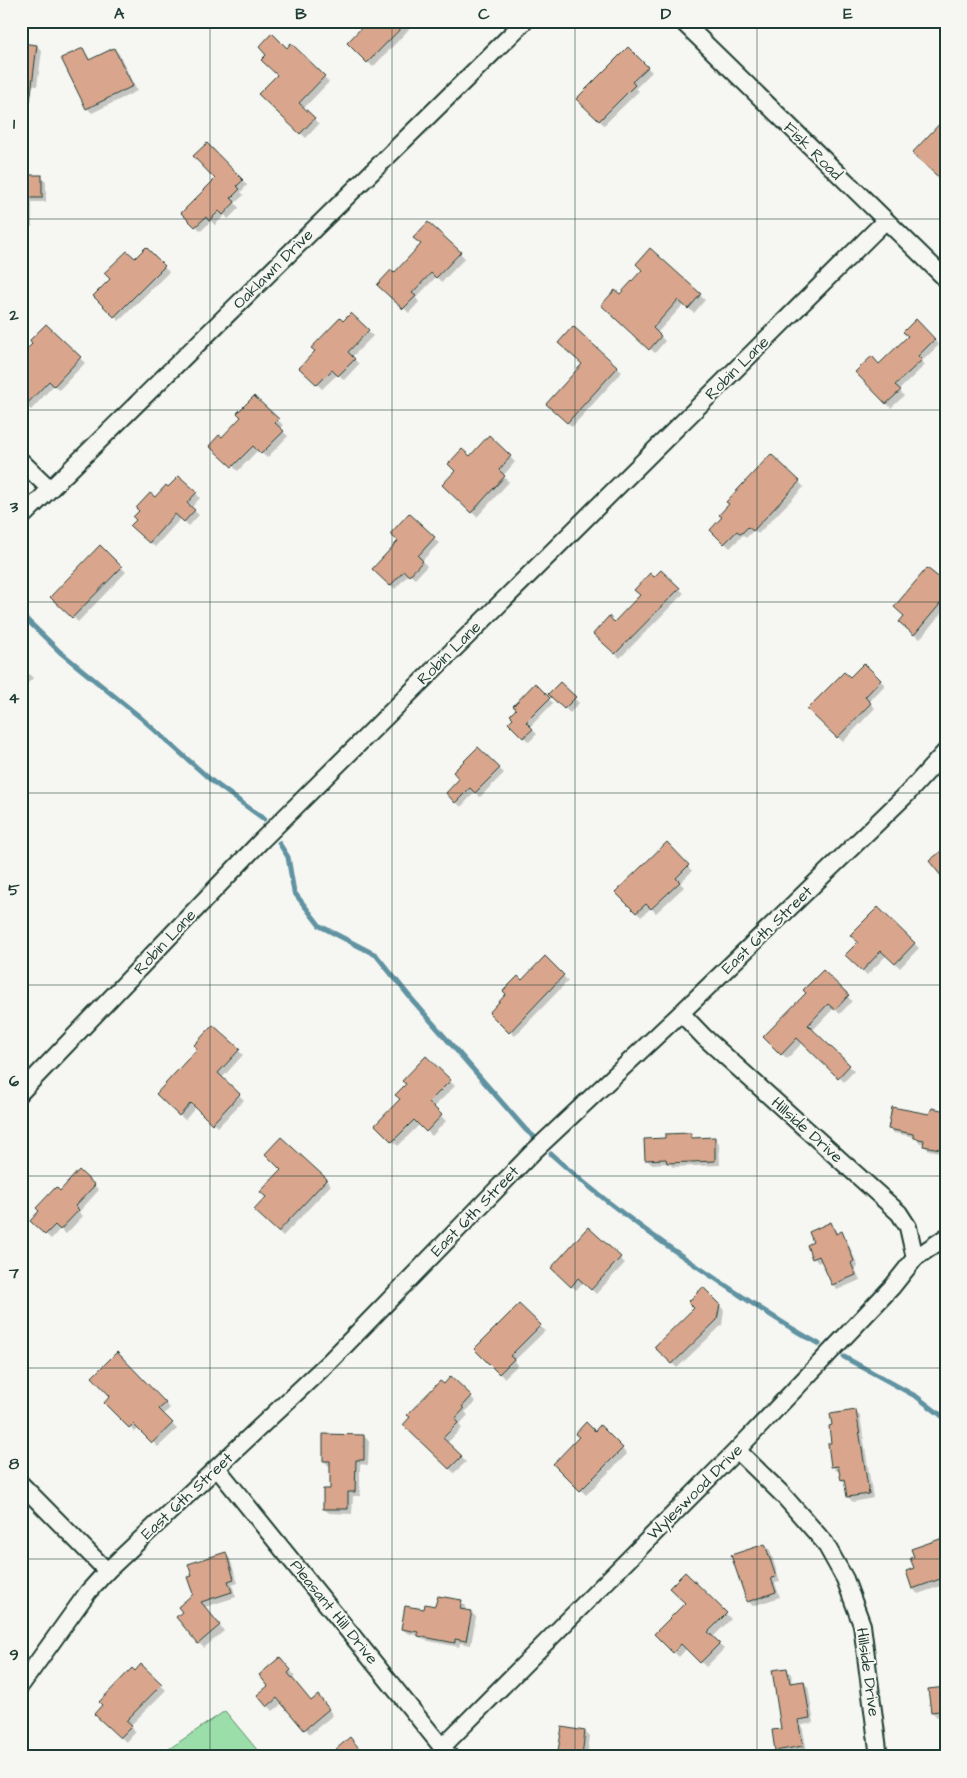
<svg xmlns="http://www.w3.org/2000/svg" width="967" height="1778" viewBox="0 0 967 1778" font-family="'Architects Daughter',sans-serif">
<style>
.green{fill:#9cdea9;stroke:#5e8e6e}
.shadow{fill:#0003}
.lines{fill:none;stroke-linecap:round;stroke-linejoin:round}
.stream{stroke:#6093a2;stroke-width:5}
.building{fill:#d9a68d;stroke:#1f3d34}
.street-casing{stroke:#1f3d34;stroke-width:20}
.street{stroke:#f6f6f2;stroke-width:16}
.grid{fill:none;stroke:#1f3d34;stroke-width:1;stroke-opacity:0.55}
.labels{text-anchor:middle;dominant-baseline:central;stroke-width:4;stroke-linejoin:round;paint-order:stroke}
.street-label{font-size:16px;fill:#1f3d34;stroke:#f6f6f2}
.neatline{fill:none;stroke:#1f3d34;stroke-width:2}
.grid-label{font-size:16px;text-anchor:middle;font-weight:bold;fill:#1f3d34}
</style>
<rect width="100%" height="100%" fill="#f6f6f2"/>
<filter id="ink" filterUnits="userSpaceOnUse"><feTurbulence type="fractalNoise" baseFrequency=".02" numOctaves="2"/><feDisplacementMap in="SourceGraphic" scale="10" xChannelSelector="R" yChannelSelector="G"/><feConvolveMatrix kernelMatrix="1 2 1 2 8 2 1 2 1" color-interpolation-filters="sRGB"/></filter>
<g filter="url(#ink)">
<path class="green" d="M225,1711L263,1757H157Z"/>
<g class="shadow">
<path d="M368,21H417L373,67L349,43Z"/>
<path d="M21,42L23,44L37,46L42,51L37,86L21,84Z"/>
<path d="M291,45L329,82L303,109L319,124L306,138L260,94L278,75L268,55L287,49Z"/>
<path d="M83,49L91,61L114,49L119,54L137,91L92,113L87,108Z"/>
<path d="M628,49L652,72L636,88L639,91L604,125L578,99Z"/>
<path d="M946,119V185L937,177Z"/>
<path d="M207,144L247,185L241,192L244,195L235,203L239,208L228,219L225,215L215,225L211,221L201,231L183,213L217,179Z"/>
<path d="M21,177H41L46,182V202H32V227H21Z"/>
<path d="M428,223L465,258L442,282L436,277L416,298L419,302L409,313L379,285L394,275L422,245Z"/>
<path d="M146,249L169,272L119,321L95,296Z"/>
<path d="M651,250L705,300L694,313L684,304L657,333L665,341L655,353L607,310L644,270Z"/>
<path d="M351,315L373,336L352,357L359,364L344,380L338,374L322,389L300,368Z"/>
<path d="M916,321L939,345L922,361L925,365L899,390L904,396L891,408L857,372L879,365L909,337Z"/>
<path d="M46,326L85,363L59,390L54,385L31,410L21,402L34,344Z"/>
<path d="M584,364L617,368L622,372L572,427L548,404Z"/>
<path d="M254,397L283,425L279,428L288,436L267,458L258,450L238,471L211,446L222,439L242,417Z"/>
<path d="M489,437L515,462L503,476L509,482L477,517L443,485Z"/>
<path d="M771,455L804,487L758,534L754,530L746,538L743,535L730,548L711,530L723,517Z"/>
<path d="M169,489L196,493L200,498L191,508L199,515L189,526L181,518L155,547L137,531L155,499Z"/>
<path d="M409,515L439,543L422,561L427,566L415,579L409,574L395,589L374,569L399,542Z"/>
<path d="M100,547L126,572L78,622L52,597Z"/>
<path d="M661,572L684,593L620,658L594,634L615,623Z"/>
<path d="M946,585V607L920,639L906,627V616Z"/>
<path d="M864,665L885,685L869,702L875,708L843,742L809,709L850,679Z"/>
<path d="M21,666L33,678L21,690Z"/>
<path d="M560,684L579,703L570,713L550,694Z"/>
<path d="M535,685L553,703L530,727L537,734L529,742L509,723L514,718Z"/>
<path d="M478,748L504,773L480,797L475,792L461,807L447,793L461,779Z"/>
<path d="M667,844L692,871L680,883L684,887L656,913L651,908L641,917L617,892Z"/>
<path d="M878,908L919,948L900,968L887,955L867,975L847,955L860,942Z"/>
<path d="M545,958L568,981L515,1036L490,1013Z"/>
<path d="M823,972L852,1001L840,1014L834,1008L812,1031L854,1071L844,1082L803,1042L787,1059L765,1037L808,993Z"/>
<path d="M213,1026L243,1055L222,1078L244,1100L218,1127L196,1107L185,1120L157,1094L199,1049Z"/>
<path d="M426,1058L455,1086L433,1108L446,1121L432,1136L420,1124L398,1146L377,1125L402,1100L407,1084Z"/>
<path d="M946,1112V1153L929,1150L924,1146L925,1143H920L915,1137L894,1133L889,1128Z"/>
<path d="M690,1135L695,1139L714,1138L719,1143L720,1165L673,1167L669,1163L651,1164L646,1159L666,1139Z"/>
<path d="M281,1138L331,1185L283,1236L256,1210L267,1198L283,1170Z"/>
<path d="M79,1172L99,1190L79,1212L83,1216L66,1234L60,1229L51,1239L32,1221Z"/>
<path d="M831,1224L838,1234L841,1233L846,1238L858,1266L855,1268L860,1280L837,1290L833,1285L822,1261L818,1263L814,1258L815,1243Z"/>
<path d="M588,1229L625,1263L596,1294L584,1282L576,1290L552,1268Z"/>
<path d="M703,1288L724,1310L722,1325L677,1368L656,1347L696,1308Z"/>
<path d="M519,1305L545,1331L514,1361L518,1365L504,1378L475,1349Z"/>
<path d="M117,1354L170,1408L163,1415L177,1429L158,1447L139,1428L135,1432L106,1403L112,1396Z"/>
<path d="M451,1378L476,1402L465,1412L468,1415L459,1425L462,1428L447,1443L466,1462L454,1473L405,1425Z"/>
<path d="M855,1412L860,1416L873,1498L853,1502L848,1497L846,1484L842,1479L840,1471H837L833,1467V1444L834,1426Z"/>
<path d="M600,1427L627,1454L586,1495L554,1464Z"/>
<path d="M364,1436L369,1441L368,1465L360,1464V1496H353L352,1514L329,1513L324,1509L331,1490V1466H329L324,1461Z"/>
<path d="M942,1540L946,1543V1584L918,1594L913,1589L916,1558Z"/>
<path d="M765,1545L770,1550L780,1582L775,1583L780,1597L753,1606L748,1601Z"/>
<path d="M225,1554L230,1559L238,1583L232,1585L236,1597L205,1607L224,1631L204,1648L199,1643L193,1576Z"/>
<path d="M685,1574L731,1619L712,1638L724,1649L706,1667L687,1648L679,1657L656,1634L686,1603Z"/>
<path d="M461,1602L466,1606L465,1611L471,1612L476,1617L471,1645L460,1643L459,1647L424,1640L419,1636L407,1633L402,1628L436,1608Z"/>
<path d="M285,1663L295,1676L292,1679L312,1702H323L333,1715L310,1734L283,1703L273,1711L259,1695L270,1686Z"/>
<path d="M141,1666L166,1690L130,1726L136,1732L126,1742L96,1714Z"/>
<path d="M786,1669L791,1674L793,1684L803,1682L808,1687L814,1723L802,1725L807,1751L781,1755L777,1750L783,1730Z"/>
<path d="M946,1688V1716L937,1717L932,1712L930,1690Z"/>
<path d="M563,1729L585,1732L590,1737L587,1757H559Z"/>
<path d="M368,1752L373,1757H332L364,1755Z"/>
</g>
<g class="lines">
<g class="stream">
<path d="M21,614L60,652L140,717L212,781L264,819"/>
<path d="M279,843L288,857L294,892L320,926L376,955L409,996L526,1130L540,1142"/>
<path d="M551,1154C606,1204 667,1247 728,1287C758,1307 787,1327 819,1344"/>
<path d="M844,1357L917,1397L946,1419"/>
</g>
</g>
<g class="building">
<path d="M368,21H408L367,63L347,43Z"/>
<path d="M272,33L287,48L291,43L325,76L299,103L315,118L300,134L258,94L277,75L261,60L266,55L259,47Z"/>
<path d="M21,43L37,45L30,102H21Z"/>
<path d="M628,47L648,67L632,82L635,85L599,121L576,99Z"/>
<path d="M83,48L89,60L114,48L133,86L86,109L61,58Z"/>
<path d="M946,117V184L912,153Z"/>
<path d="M207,143L243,180L237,186L240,189L231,198L235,202L223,215L219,211L209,221L206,217L195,227L181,213L215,179L193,156Z"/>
<rect x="21" y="175" width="21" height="23"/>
<path d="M428,222L461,252L436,278L431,273L412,293L416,296L403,309L377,285L391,270L394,273L421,244L413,238Z"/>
<path d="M146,247L165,266L114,317L93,296L110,279L104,273L127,251L135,258Z"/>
<path d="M650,248L701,294L688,309L678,300L653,328L661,336L649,350L601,305L615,290L620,294L642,270L636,264Z"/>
<path d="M351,313L369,330L348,352L355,359L338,376L332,370L317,385L299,368L315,351L311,348L340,318L343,321Z"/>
<path d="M916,319L935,339L918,356L922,360L895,385L901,390L886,404L855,372L872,356L879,364L908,336L903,332Z"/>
<path d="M46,324L81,357L54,386L49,381L21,410V355L32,344L30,340Z"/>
<path d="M573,326L618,367L567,423L546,404L582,364L558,343Z"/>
<path d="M254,396L279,419L275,423L284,431L261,454L253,446L232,467L209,446L219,435L222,437L241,417L237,413Z"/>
<path d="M489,435L511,456L499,470L505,476L471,513L442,485L455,471L448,464L462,449L470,456Z"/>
<path d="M771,454L800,481L753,531L748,527L741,534L737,531L724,544L710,530L722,517L719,515L729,504L726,502Z"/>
<path d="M179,476L197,492L187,503L195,510L184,522L175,514L149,543L130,526L136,520L133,517L139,511L136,508L150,493L155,497L166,485L168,487Z"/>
<path d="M409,513L435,537L418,556L423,561L409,576L404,571L390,586L372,569L398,541L390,534Z"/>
<path d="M100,545L122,567L72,618L50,597Z"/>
<path d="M927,568L946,583V597L914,635L899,622L904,616L894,607Z"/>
<path d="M661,570L680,588L615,654L593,634L609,616L614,622L640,595L634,590L650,573L654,577Z"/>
<path d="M864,663L881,680L865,697L871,703L837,738L807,709L844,672L850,677Z"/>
<path d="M560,682L576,697L564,709L548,694Z"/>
<path d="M535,683L550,698L526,722L533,729L523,738L508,723L513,718L510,715L516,709L513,706Z"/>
<path d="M478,747L500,768L475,793L470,788L455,803L446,793L459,779L453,772Z"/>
<path d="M667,842L689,865L676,878L680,882L651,909L646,904L636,913L615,892Z"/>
<path d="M946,847V882L929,861Z"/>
<path d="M878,907L915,943L895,964L881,951L862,971L845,955L858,942L850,935Z"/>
<path d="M545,956L564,975L509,1033L489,1013L506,994L503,991L518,976L522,980Z"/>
<path d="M823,970L849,995L835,1010L828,1004L808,1025L850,1065L838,1078L797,1038L781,1055L763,1037L806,993L803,990Z"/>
<path d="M213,1025L240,1049L218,1073L240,1094L212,1124L191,1103L179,1116L156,1094L197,1049L194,1045Z"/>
<path d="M426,1056L451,1080L429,1102L442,1115L426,1132L414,1120L392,1142L375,1125L400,1099L395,1095L406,1084L402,1081Z"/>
<path d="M892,1107L929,1114L932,1108L946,1111V1150L923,1146L924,1140L914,1138L913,1134L888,1129Z"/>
<path d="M691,1133V1138L715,1137V1161L667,1163L666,1159L645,1160L644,1139L665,1138V1134Z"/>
<path d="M281,1137L327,1179L278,1232L254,1210L266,1197L260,1192L281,1170L265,1154Z"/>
<path d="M79,1170L95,1185L75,1206L79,1210L60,1230L55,1225L45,1235L30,1221L39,1211L36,1208L56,1187L60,1191Z"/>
<path d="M831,1222L836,1234L842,1231L854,1261L851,1263L856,1275L832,1285L819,1256L812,1259L807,1245L813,1242L809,1232Z"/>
<path d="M588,1227L621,1257L591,1290L578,1278L571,1287L551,1268Z"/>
<path d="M703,1287L720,1304L717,1320L672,1364L654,1347L694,1308L688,1302Z"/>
<path d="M519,1304L541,1325L510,1356L514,1359L499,1374L474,1349Z"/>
<path d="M117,1352L166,1403L159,1409L173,1423L152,1443L133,1424L129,1428L104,1403L110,1396L92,1377Z"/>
<path d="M451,1376L472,1396L462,1407L464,1409L455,1419L458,1423L443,1438L462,1456L449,1469L403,1425L410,1417L407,1415L440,1381L444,1384Z"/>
<path d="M856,1410L869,1494L847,1497L844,1479L841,1480L838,1466L831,1467L828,1443H831L829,1426L832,1425L830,1414Z"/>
<path d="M586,1422L595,1431L600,1425L623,1448L580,1491L553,1464L579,1437L575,1434Z"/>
<path d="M323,1434L364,1435V1460H356L355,1492H348V1509H323V1489H330V1461H323Z"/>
<path d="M943,1538L946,1548V1577L912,1589L906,1571L914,1568L910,1558L914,1557L911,1549Z"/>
<path d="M765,1544L776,1577L771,1578L776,1592L747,1602L731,1555Z"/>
<path d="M226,1552L234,1579L228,1581L232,1592L201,1602L220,1625L198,1644L176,1617L182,1612L178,1607L193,1594L187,1577L192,1576L188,1564Z"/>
<path d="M685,1572L727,1613L708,1632L720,1643L700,1663L681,1644L673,1653L654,1634L685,1603L669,1588Z"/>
<path d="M438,1596L462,1600L460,1609L472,1611L466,1641L455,1639V1643L418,1636V1632L401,1629L405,1606L424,1609L425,1604L435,1606Z"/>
<path d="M280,1657L291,1670L288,1673L311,1701L318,1695L329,1709L304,1730L277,1698L267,1707L257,1695L268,1686L259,1675Z"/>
<path d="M141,1664L162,1684L126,1721L132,1726L120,1738L94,1714L102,1705L99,1702L132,1668L135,1671Z"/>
<path d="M787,1668L790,1683L804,1681L810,1718L798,1720L803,1746L775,1751L772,1730L781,1729L772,1670Z"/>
<path d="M946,1687V1710L931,1712L928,1689Z"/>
<path d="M562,1727L585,1731L582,1757H557Z"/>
<path d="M350,1737L366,1757H327Z"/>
</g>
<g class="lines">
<defs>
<g id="street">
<path d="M682,21L946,279"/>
<path d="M21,461L50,489"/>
<path d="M21,518L525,21"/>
<path d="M681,1013L704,1037L899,1213L908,1227L915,1258"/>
<path d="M21,1092L262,840L885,221"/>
<path d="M737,1450L782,1494L825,1543L845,1579L862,1625L879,1757"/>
<path d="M217,1468L450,1757"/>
<path d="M21,1484L107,1571"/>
<path d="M21,1685L88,1592L107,1571L331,1360L533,1152L681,1013L906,795L946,751"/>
<path d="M442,1747L737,1450L892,1287L915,1258L946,1237"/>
</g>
</defs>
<use href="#street" class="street-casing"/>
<use href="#street" class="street"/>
</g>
</g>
<path class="grid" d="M210,21V1757M392,21V1757M575,21V1757M757,21V1757M21,219H946M21,410H946M21,602H946M21,793H946M21,985H946M21,1176H946M21,1368H946M21,1559H946"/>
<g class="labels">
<g class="street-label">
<text transform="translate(813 151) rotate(45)">Fisk Road</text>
<text transform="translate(273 269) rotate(-45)">Oaklawn Drive</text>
<text transform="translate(737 368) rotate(-45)">Robin Lane</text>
<text transform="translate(449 653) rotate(-45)">Robin Lane</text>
<text transform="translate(767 930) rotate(-44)">East 6th Street</text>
<text transform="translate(165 942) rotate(-47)">Robin Lane</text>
<text transform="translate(807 1130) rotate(42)">Hillside Drive</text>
<text transform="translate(475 1211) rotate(-46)">East 6th Street</text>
<text transform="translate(695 1492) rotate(-45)">Wyleswood Drive</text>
<text transform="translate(187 1496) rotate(-43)">East 6th Street</text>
<text transform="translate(334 1612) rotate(51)">Pleasant Hill Drive</text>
<text transform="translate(868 1672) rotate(82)">Hillside Drive</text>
</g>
</g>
<rect width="967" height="1778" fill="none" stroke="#f6f6f2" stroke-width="55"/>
<rect x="28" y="28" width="912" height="1722" class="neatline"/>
<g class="grid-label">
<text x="119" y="19">A</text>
<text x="301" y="19">B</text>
<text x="484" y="19">C</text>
<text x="666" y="19">D</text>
<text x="848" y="19">E</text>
<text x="14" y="129">1</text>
<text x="14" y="320">2</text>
<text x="14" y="512">3</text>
<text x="14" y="703">4</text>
<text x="14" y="895">5</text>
<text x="14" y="1086">6</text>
<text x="14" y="1278">7</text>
<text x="14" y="1469">8</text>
<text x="14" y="1660">9</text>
</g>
</svg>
